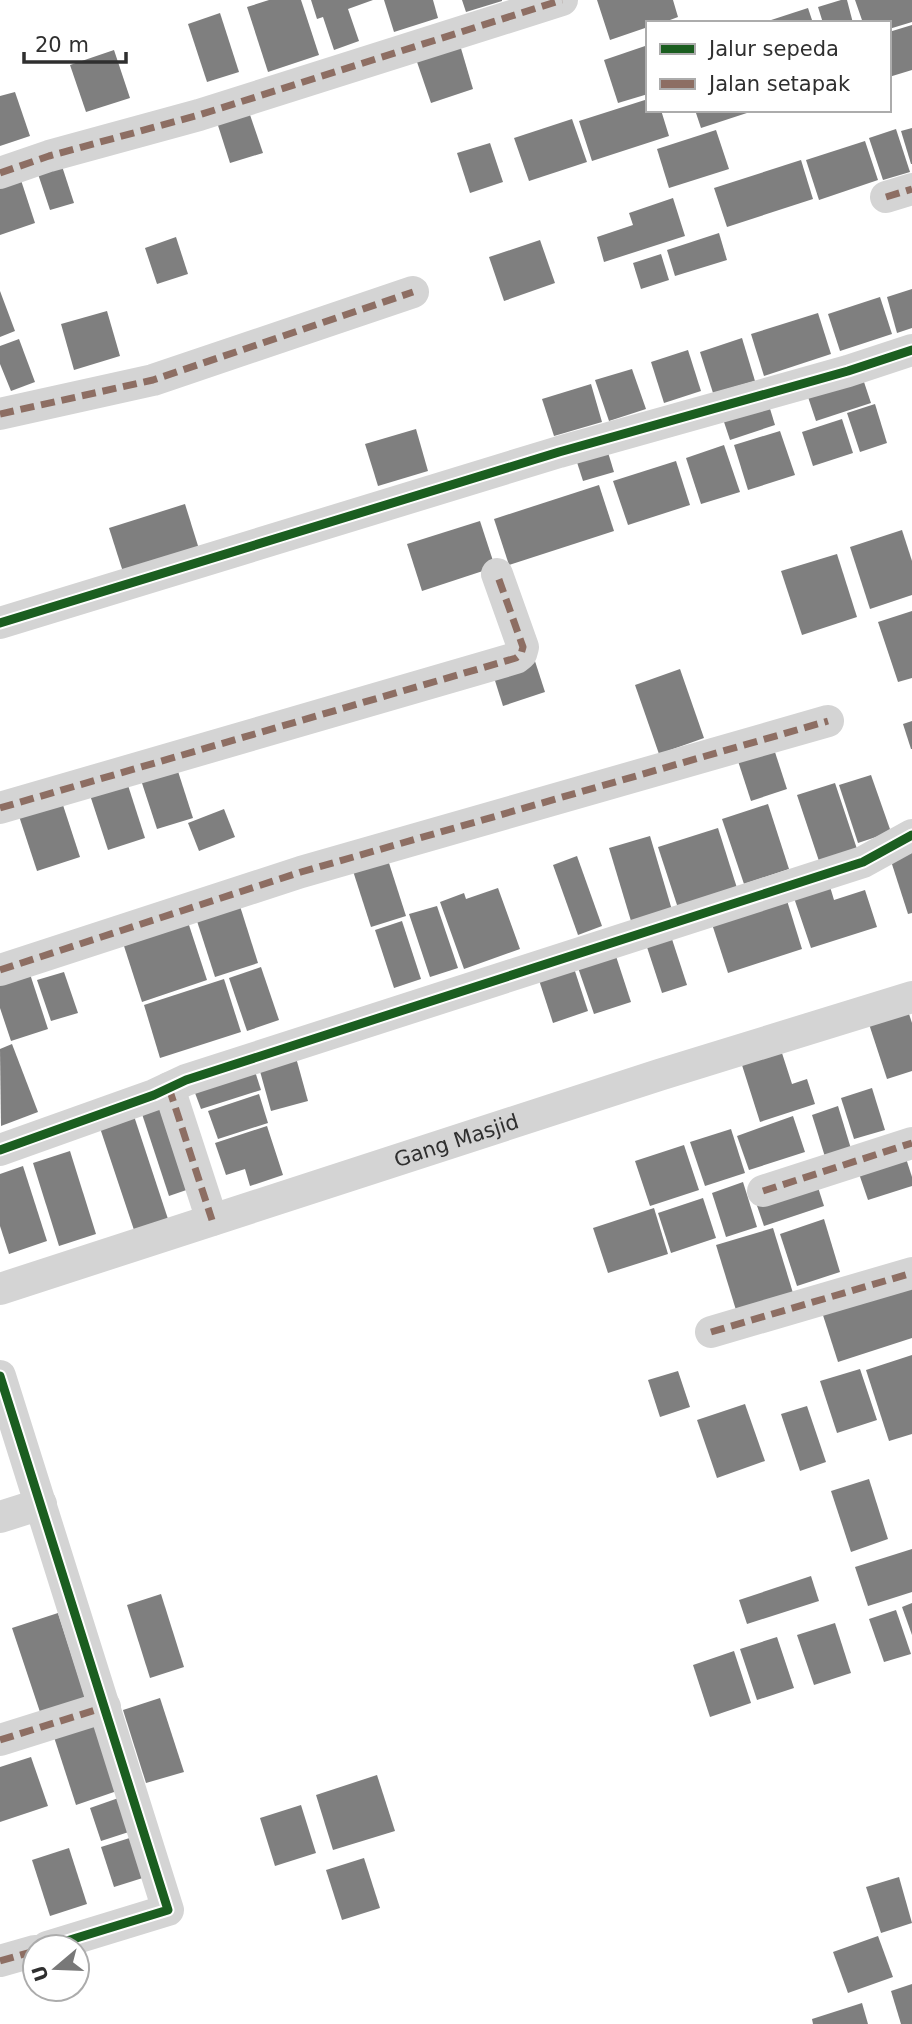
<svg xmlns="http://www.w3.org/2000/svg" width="912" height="2024" viewBox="0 0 912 2024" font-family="'DejaVu Sans',sans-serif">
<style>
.building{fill:#7f7f7f}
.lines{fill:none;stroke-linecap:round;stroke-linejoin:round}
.street{stroke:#d4d4d4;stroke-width:32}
.quiet{stroke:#8d6e63;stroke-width:7;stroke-dasharray:14 7;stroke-linecap:butt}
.cycleway-casing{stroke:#fff;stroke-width:13}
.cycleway{stroke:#1b5e20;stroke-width:9}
.labels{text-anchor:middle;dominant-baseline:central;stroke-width:7;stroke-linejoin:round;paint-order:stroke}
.street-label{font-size:21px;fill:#2f2f2f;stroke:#fff}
</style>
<rect width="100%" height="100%" fill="#fff"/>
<g class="building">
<path d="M269,0H301L319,55L268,72L247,7Z"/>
<path d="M311,0H373L348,9L359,41L334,50L323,17L317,19Z"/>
<path d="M384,0H433L438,18L394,32Z"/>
<path d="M462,0H502V1L466,12Z"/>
<path d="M597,0H673L678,17L662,23H648V27L610,40Z"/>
<path d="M841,0H847L853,23H823L818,7Z"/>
<path d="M855,0H912V22L889,29V23H863Z"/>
<path d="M808,8L813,23H765V22Z"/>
<path d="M220,13L239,72L207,82L188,24Z"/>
<path d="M912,25V70L889,77V32Z"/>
<path d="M460,45L473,89L431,103L416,59Z"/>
<path d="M648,45V94L618,103L604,60Z"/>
<path d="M114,50L130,98L86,112L70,65Z"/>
<path d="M15,92L30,136L0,146V96Z"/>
<path d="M648,99V110H661L669,136L592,161L579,121Z"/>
<path d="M247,106L263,153L230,163L215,116Z"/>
<path d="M695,110H753V111L701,128Z"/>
<path d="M572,119L587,162L529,181L514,138Z"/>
<path d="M912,128V164H911L901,131Z"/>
<path d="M896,129L910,172L883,180L869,138Z"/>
<path d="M716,130L729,169L669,188L657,149Z"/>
<path d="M865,141L878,180L819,200L806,160Z"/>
<path d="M490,143L503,182L470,193L457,153Z"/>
<path d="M60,160L74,203L50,210L36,168Z"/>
<path d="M801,160L813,199L727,227L714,188Z"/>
<path d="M18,171L35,223L0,235V177Z"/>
<path d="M673,198L685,236L604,262L597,237L633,225L629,213Z"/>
<path d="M719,233L727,260L675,276L667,250Z"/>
<path d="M176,237L188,274L157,284L145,248Z"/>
<path d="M540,240L555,283L504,301L489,257Z"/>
<path d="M661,254L669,280L641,289L633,263Z"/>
<path d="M912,289V328L897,333L887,297Z"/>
<path d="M0,291L15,331L0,337Z"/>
<path d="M880,297L892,334L840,351L828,314Z"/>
<path d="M107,311L120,356L74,370L61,324Z"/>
<path d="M818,313L831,354L764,376L751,334Z"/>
<path d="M742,338L755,381L713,393L700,352Z"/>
<path d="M19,339L35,382L11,391L0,364V346Z"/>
<path d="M688,350L701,391L664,403L651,362Z"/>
<path d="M632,369L646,409L609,421L595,380Z"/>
<path d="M861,373L871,403L816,421L806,391Z"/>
<path d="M591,384L602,422L554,436L542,399Z"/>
<path d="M767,399L775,425L730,440L721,413Z"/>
<path d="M875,404L887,443L860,452L847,413Z"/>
<path d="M842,419L853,453L813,466L802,432Z"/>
<path d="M416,429L428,471L378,486L365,444Z"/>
<path d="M780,431L795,475L748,490L734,445Z"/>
<path d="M724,445L740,492L701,504L686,458Z"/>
<path d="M606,446L614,472L583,481L575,456Z"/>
<path d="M676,461L690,505L628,525L613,481Z"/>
<path d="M599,485L614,531L509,565L494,519Z"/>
<path d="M185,504L199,549L123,572L109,528Z"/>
<path d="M480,521L495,567L422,591L407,544Z"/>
<path d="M902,530L912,561V595L870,609L850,547Z"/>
<path d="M837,554L857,617L802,635L781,571Z"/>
<path d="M912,611V678L898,682L878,622Z"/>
<path d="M533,655L545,692L503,706L491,668Z"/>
<path d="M680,669L704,738L659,754L635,685Z"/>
<path d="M912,721V749H911L903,724Z"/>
<path d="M773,746L787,789L751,801L737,758Z"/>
<path d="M175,762L193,818L157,829L139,774Z"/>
<path d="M871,775L891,832L858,843L839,785Z"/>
<path d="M125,776L145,838L108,850L88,789Z"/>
<path d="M835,783L857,849L819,861L797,795Z"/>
<path d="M61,799L80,857L37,871L18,813Z"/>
<path d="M768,804L789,869L744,884L722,819Z"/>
<path d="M224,809L235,837L199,851L188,823Z"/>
<path d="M718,828L737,888L678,908L658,847Z"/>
<path d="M650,836L672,910L631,921L609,848Z"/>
<path d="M912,851V913L908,914L890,858Z"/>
<path d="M577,856L602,926L578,935L553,865Z"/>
<path d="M388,860L406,916L371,927L353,871Z"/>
<path d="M828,880L834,900L865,890L877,927L811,948L792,892Z"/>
<path d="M498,888L520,949L464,969L440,902L464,893L466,899Z"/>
<path d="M785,894L802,949L728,973L710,918Z"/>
<path d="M239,903L258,963L215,977L196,918Z"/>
<path d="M437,906L458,968L430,977L409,914Z"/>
<path d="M402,921L421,979L394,988L375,930Z"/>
<path d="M188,922L207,980L142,1002L123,943Z"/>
<path d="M669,930L687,985L662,993L644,938Z"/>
<path d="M613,947L631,1002L594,1014L575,959Z"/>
<path d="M571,959L588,1011L553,1023L536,971Z"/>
<path d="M261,967L279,1020L247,1031L229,978Z"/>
<path d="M29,971L48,1029L11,1041L0,1008V980Z"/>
<path d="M64,972L78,1013L51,1021L37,980Z"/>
<path d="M224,979L241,1032L160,1058L144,1005Z"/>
<path d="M907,1008L912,1023V1071L887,1079L868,1021Z"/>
<path d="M12,1044L38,1112L1,1126L0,1049Z"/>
<path d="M781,1050L792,1084L807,1079L815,1104L760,1122L741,1062Z"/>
<path d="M295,1054L308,1101L271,1111L258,1064Z"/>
<path d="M253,1065L261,1090L201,1109L192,1085Z"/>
<path d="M872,1088L885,1130L854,1139L841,1098Z"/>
<path d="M259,1094L268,1123L218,1139L208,1111Z"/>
<path d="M170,1102L198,1186L169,1196L141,1111Z"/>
<path d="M838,1106L852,1152L826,1160L812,1115Z"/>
<path d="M133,1113L169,1222L135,1233L99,1125Z"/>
<path d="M793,1116L805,1152L749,1170L737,1136Z"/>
<path d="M267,1126L283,1175L250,1186L245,1169L226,1175L215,1143Z"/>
<path d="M731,1129L745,1173L705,1186L690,1142Z"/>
<path d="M684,1145L699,1190L650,1206L635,1161Z"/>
<path d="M903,1149L912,1177V1186L868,1200L856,1165Z"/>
<path d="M70,1151L96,1234L59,1246L33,1163Z"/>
<path d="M23,1166L47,1241L9,1254L0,1226V1174Z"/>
<path d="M815,1178L824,1206L764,1226L754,1197Z"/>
<path d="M743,1182L757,1227L726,1237L712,1193Z"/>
<path d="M703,1198L716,1238L671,1253L658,1213Z"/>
<path d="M654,1208L668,1254L608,1273L593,1228Z"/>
<path d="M824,1219L840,1272L797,1286L780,1234Z"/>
<path d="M773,1228L793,1293L736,1310L716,1245Z"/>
<path d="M912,1279V1338L838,1362L821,1309Z"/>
<path d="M912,1355V1434L889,1441L866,1370Z"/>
<path d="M860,1369L877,1420L837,1433L820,1381Z"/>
<path d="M678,1371L690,1407L660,1417L648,1380Z"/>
<path d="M745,1404L765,1461L717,1478L697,1420Z"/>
<path d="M807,1406L826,1462L800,1471L781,1414Z"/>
<path d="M869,1479L888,1539L851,1552L831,1491Z"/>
<path d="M912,1549V1592L868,1606L855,1567Z"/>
<path d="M811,1576L819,1601L747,1624L739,1600Z"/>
<path d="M161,1594L184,1667L150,1678L127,1605Z"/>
<path d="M912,1603V1635L902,1607Z"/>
<path d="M896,1610L911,1654L884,1662L869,1619Z"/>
<path d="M58,1613L86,1700L41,1715L12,1628Z"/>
<path d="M835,1623L851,1673L814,1685L797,1635Z"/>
<path d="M777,1637L794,1688L757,1700L740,1649Z"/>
<path d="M734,1651L751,1703L710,1717L693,1665Z"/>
<path d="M160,1698L184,1772L146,1783L123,1710Z"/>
<path d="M95,1720L117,1791L76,1805L53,1734Z"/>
<path d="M31,1757L48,1806L0,1822V1767Z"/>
<path d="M377,1775L395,1831L333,1850L316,1795Z"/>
<path d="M127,1795L138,1829L101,1841L90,1808Z"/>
<path d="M301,1805L316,1853L275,1866L260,1818Z"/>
<path d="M136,1836L149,1876L114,1887L101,1847Z"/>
<path d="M69,1848L87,1904L50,1916L32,1860Z"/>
<path d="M364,1858L380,1908L342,1920L326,1870Z"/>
<path d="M899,1877L912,1923L881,1933L866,1887Z"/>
<path d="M878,1936L893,1977L848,1993L833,1952Z"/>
<path d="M912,1984V2024H901L891,1991Z"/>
<path d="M862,2003L868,2024H813L812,2019Z"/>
</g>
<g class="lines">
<g class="street">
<path d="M0,173L49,156L199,115L562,0"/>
<path d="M886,197L912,189"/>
<path d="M0,414L153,380L413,292"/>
<path d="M0,623L559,452L848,371L912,350"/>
<path d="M0,808L516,658L521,654L523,647L497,574"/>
<path d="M0,970L301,872L828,721"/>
<path d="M169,1088L212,1220"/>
<path d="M0,1150L154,1095L186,1080L863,862L912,835"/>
<path d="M763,1191L912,1143"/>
<path id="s1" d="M0,1289L659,1075L912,997"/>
<path d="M711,1332L912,1273"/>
<path d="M0,1376L168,1910L47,1947"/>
<path d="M0,1517L41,1504"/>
<path d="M0,1740L105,1707"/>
<path d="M0,1961L35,1951"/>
</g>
<g class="quiet">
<path d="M0,173L49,156L199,115L562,0"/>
<path d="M886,197L912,189"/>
<path d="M0,414L153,380L413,292"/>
<path d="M0,808L516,658L521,654L523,647L497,574"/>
<path d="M0,970L301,872L828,721"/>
<path d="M169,1088L212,1220"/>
<path d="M763,1191L912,1143"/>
<path d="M711,1332L912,1273"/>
<path d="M0,1740L105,1707"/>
<path d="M0,1961L35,1951"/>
</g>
<defs>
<g id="cycleway">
<path d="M0,623L559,452L848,371L912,350"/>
<path d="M0,1150L154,1095L186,1080L863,862L912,835"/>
<path d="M0,1376L168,1910L47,1947"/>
</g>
</defs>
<use href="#cycleway" class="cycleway-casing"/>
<use href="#cycleway" class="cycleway"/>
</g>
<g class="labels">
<g class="street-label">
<text stroke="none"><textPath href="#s1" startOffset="480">Gang Masjid</textPath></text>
</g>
</g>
<rect x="646" y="21" width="245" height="91" fill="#ffffff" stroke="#acacac" stroke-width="2"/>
<rect x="660" y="44" width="35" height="10" fill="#1b5e20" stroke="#acacac" stroke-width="2"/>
<text x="709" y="56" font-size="21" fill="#2f2f2f">Jalur sepeda</text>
<rect x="660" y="79" width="35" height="10" fill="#8d6e63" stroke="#acacac" stroke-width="2"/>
<text x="709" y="91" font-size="21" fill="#2f2f2f">Jalan setapak</text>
<g transform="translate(56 1968) rotate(251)"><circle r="33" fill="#ffffff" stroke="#acacac" stroke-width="2"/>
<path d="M0-5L12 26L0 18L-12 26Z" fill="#787878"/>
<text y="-10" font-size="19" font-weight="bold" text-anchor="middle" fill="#2f2f2f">U</text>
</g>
<path d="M24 52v10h102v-10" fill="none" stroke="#2f2f2f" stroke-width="3.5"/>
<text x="35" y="52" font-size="21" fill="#2f2f2f" stroke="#ffffff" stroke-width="5" paint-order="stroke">20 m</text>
</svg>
